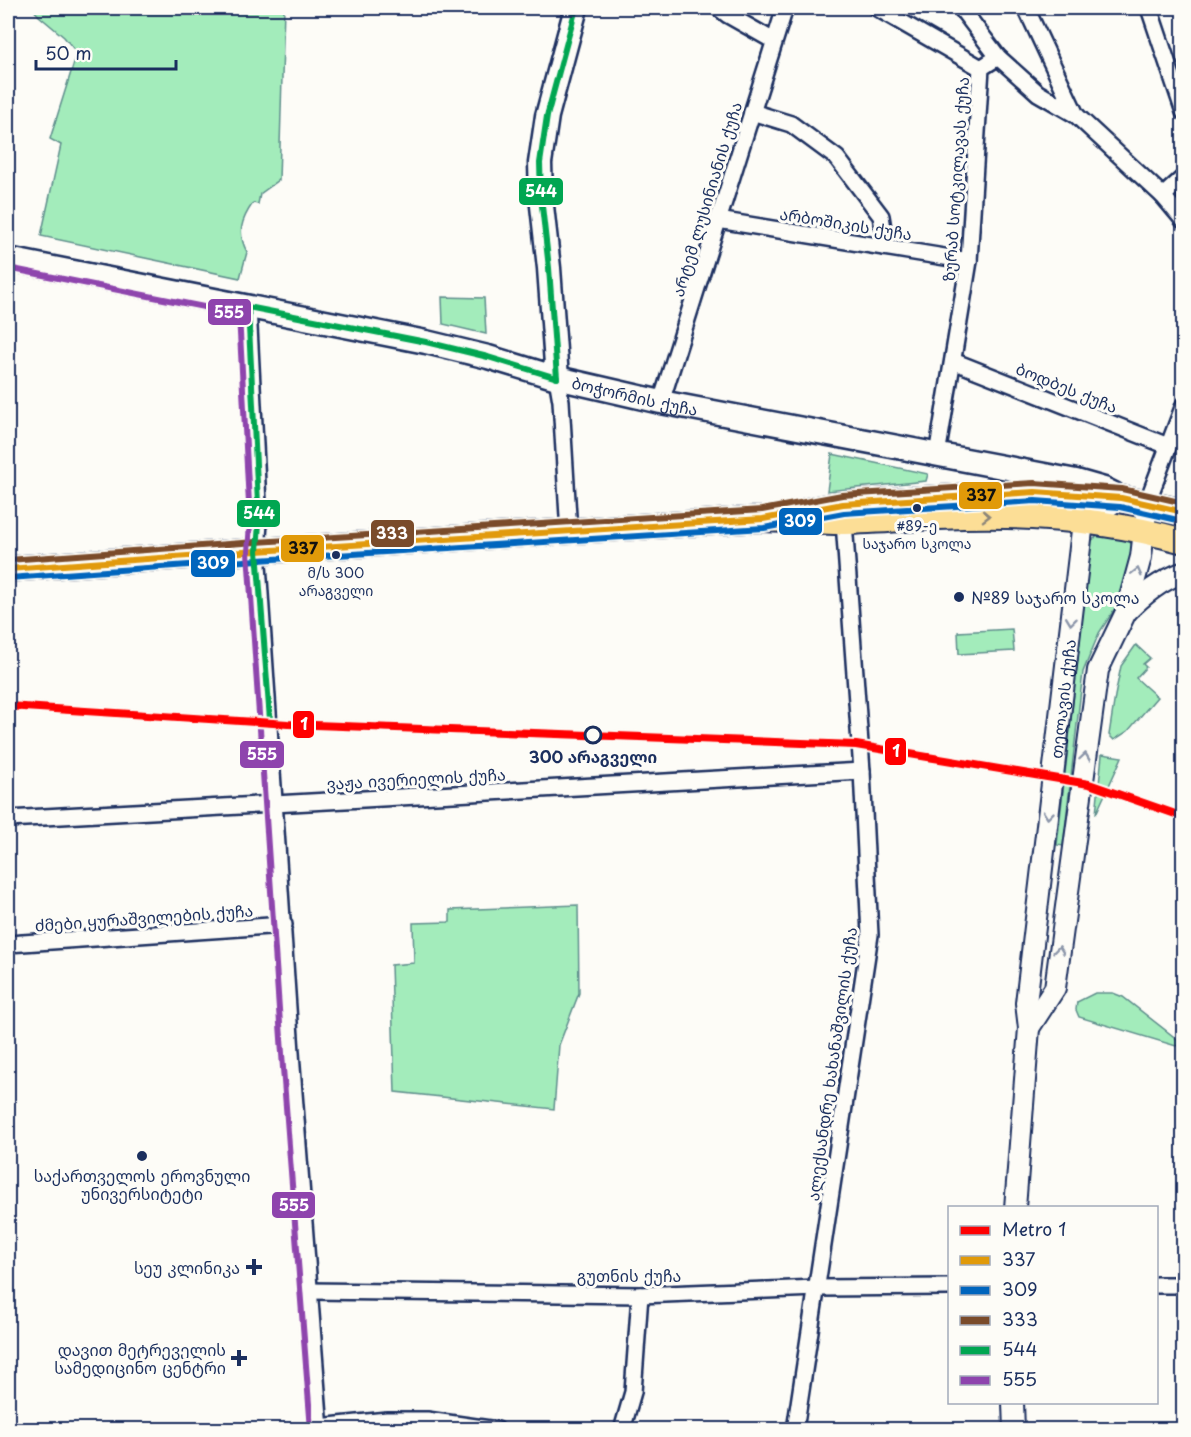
<svg xmlns="http://www.w3.org/2000/svg" width="1191" height="1437" viewBox="0 0 1191 1437" font-family="'Playpen Sans','Noto Sans Georgian',sans-serif">
<style>
.green{fill:#a3ecbb;stroke:#5f8e8c;stroke-width:1.5}
.lines{fill:none;stroke-linecap:round;stroke-linejoin:round}
.minor-casing{stroke:#1b2f5e;stroke-width:20}
.tertiary-casing{stroke:#1b2f5e;stroke-width:24}
.secondary-casing{stroke:#1b2f5e;stroke-width:27}
.primary-casing{stroke:#1b2f5e;stroke-width:28}
.minor{stroke:#fdfcf7;stroke-width:15}
.tertiary{stroke:#fdfcf7;stroke-width:20}
.secondary{stroke:#fdfcf7;stroke-width:22}
.primary{stroke:#fcde96;stroke-width:24}
.bus-1-casing{stroke:#fdfcf7;stroke-width:10}
.bus-2-casing{stroke:#fdfcf7;stroke-width:10}
.bus-3-casing{stroke:#fdfcf7;stroke-width:10}
.bus-4-casing{stroke:#fdfcf7;stroke-width:10}
.bus-5-casing{stroke:#fdfcf7;stroke-width:10}
.bus-1{stroke:#e19a09;stroke-width:6}
.bus-2{stroke:#0065bd;stroke-width:6}
.bus-3{stroke:#7a4b2a;stroke-width:6}
.bus-4{stroke:#00a651;stroke-width:6}
.bus-5{stroke:#8e44ad;stroke-width:6}
.metro-1-casing{stroke:#fdfcf7;stroke-width:12}
.metro-1{stroke:#f00;stroke-width:8}
.oneway{stroke:#8c867a}
.oneway2{stroke:#8c96aa}
.bus-dot{fill:#1b2f5e;stroke:#fdfcf7;stroke-width:2}
.stop-dot{fill:#fdfcf7;stroke:#1b2f5e;stroke-width:3}
.labels{text-anchor:middle;dominant-baseline:central;stroke-width:6;stroke-linejoin:round;paint-order:stroke}
.bus-label{font-size:14px;fill:#1b2f5e;stroke:#fdfcf7}
.street-label{font-size:16px;fill:#1b2f5e;stroke:#fdfcf7}
.poi-label{font-size:16px;fill:#1b2f5e;stroke:#fdfcf7;text-anchor:end}
.stop-label{font-size:16px;font-weight:bold;fill:#1b2f5e;stroke:#fdfcf7}
.line-badge{stroke:#fdfcf7;stroke-width:2}
.badge-label{font-size:16px;text-anchor:middle;font-weight:bold;fill:#fff}
.pale-badge-label{font-size:16px;text-anchor:middle;font-weight:bold;fill:#111}
</style>
<rect width="100%" height="100%" fill="#fdfcf7"/>
<filter id="ink" filterUnits="userSpaceOnUse"><feTurbulence type="fractalNoise" baseFrequency=".0167" numOctaves="2"/><feDisplacementMap in="SourceGraphic" scale="12" xChannelSelector="R" yChannelSelector="G"/><feConvolveMatrix kernelMatrix="1 2 1 2 8 2 1 2 1" color-interpolation-filters="sRGB"/></filter>
<g filter="url(#ink)">
<g class="green">
<path d="M32,8H284L279,180L260,194L258,204L253,203C241,220 237,233 247,252L240,278L41,236L61,145L50,139L77,53L64,37L39,16Z"/>
<path d="M442,297L484,298L486,334L443,324Z"/>
<path d="M832,454L928,474L926,481L827,491Z"/>
<path d="M1099,535L1129,540L1133,548L1132,568L1125,593L1099,633L1083,672L1063,846L1057,845L1091,541Z"/>
<path d="M1012,629L1014,651L959,654L958,632Z"/>
<path d="M1136,645L1150,658L1143,664L1146,667L1136,678L1157,697L1128,731L1114,740L1109,735L1115,696L1121,666Z"/>
<path d="M1102,754L1122,757L1096,814L1102,755Z"/>
<path d="M578,905L579,993L559,1045L554,1109L395,1092L391,965L414,963L413,923L450,922V910Z"/>
<path d="M1095,993H1113L1123,997L1178,1040L1179,1044L1176,1046L1079,1017L1076,1010L1077,1002Z"/>
</g>
<g class="lines">
<defs>
<g id="minor">
<path d="M719,8L728,15L774,41"/>
<path d="M877,8L981,68"/>
<path d="M961,8L998,57L1038,93L1076,115L1163,196L1184,221"/>
<path d="M1026,8L1076,115"/>
<path d="M1149,8L1184,112"/>
<path d="M752,112L791,124L837,158L881,216L886,247"/>
<path d="M1163,196L1184,177"/>
<path d="M718,220L969,261"/>
<path d="M248,307L259,523L257,551L259,579L292,1067L320,1430"/>
<path d="M953,361L1168,446"/>
<path d="M557,378L561,401L569,533"/>
<path d="M661,402L785,8"/>
<path d="M937,455L969,261L981,68L998,57"/>
<path d="M1147,503L1184,405"/>
<path d="M8,819L862,771"/>
<path d="M8,944L284,925"/>
<path d="M1156,1285H1184"/>
<path d="M309,1291L640,1295L817,1288L950,1287"/>
<path d="M319,1427L387,1420H427L497,1430"/>
<path d="M622,1430L633,1392L640,1295"/>
<path d="M795,1430L870,935L862,771L844,522"/>
</g>
<g id="tertiary">
<path d="M1126,612C1144,594 1160,581 1184,572"/>
<path d="M1029,1028L1055,988L1098,670L1126,612L1141,557L1147,503"/>
<path id="s1" d="M1015,1208L1029,1028L1026,1003L1083,522L1121,498"/>
<path d="M1013,1402L1014,1430"/>
</g>
<g id="secondary">
<path id="s2" d="M8,259L426,342L488,357L557,378L661,402L1076,481L1104,489L1114,494"/>
<path d="M557,378L549,268L541,197L540,163L547,116L576,8"/>
</g>
<g id="primary">
<path d="M806,511L843,504L1035,492L1121,498L1184,512"/>
<path d="M8,569L257,551L763,519C790,520 817,522 844,522C884,521 923,517 963,516C1036,514 1113,521 1184,541"/>
</g>
</defs>
<use href="#minor" class="minor-casing"/>
<use href="#tertiary" class="tertiary-casing"/>
<use href="#secondary" class="secondary-casing"/>
<use href="#primary" class="primary-casing"/>
<use href="#minor" class="minor"/>
<use href="#tertiary" class="tertiary"/>
<use href="#secondary" class="secondary"/>
<use href="#primary" class="primary"/>
<defs>
<path id="bus-1" d="M8,569L257,551L763,519L843,504L1035,492L1121,498L1184,512"/>
<path id="bus-2" d="M9,578L258,560L764,528L844,513L1035,501L1120,507L1182,521"/>
<path id="bus-3" d="M8,560L256,542L762,510L842,495L1034,483L1122,489L1184,503"/>
<g id="bus-4">
<path d="M248,307L259,523L257,551L270,720"/>
<path d="M248,307L426,342L488,357L557,378"/>
<path d="M557,378L549,268L541,197L540,163L547,116L576,8"/>
</g>
<g id="bus-5">
<path d="M8,268L239,314L250,523L248,552L283,1068L311,1430"/>
<path d="M383,1430H430"/>
</g>
</defs>
<use href="#bus-1" class="bus-1-casing"/>
<use href="#bus-2" class="bus-2-casing"/>
<use href="#bus-3" class="bus-3-casing"/>
<use href="#bus-4" class="bus-4-casing"/>
<use href="#bus-5" class="bus-5-casing"/>
<use href="#bus-1" class="bus-1"/>
<use href="#bus-2" class="bus-2"/>
<use href="#bus-3" class="bus-3"/>
<use href="#bus-4" class="bus-4"/>
<use href="#bus-5" class="bus-5"/>
<defs>
<path id="metro-1" d="M8,706L288,724L856,745L1089,784L1184,817"/>
</defs>
<use href="#metro-1" class="metro-1-casing"/>
<use href="#metro-1" class="metro-1"/>
</g>
<defs><path id="oneway-chevron" d="M-2-3.5L2.5 0L-2 3.5" fill="none" stroke-width="1.6" stroke-linecap="round" stroke-linejoin="round" transform="scale(1.5)"/></defs>
<use class="oneway" href="#oneway-chevron" transform="translate(986 516) rotate(1)"/>
<g class="oneway2">
<use href="#oneway-chevron" transform="translate(1137 572) rotate(-76)"/>
<use href="#oneway-chevron" transform="translate(1071 621) rotate(97)"/>
<use href="#oneway-chevron" transform="translate(1085 757) rotate(-82)"/>
<use href="#oneway-chevron" transform="translate(1048 815) rotate(96)"/>
<use href="#oneway-chevron" transform="translate(1059 950) rotate(-83)"/>
</g>
</g>
<g class="bus-dot">
<circle cx="917" cy="508" r="5"/>
<circle cx="336" cy="555" r="5"/>
<circle cx="959" cy="597" r="6"/>
<circle cx="142" cy="1156" r="6"/>
<path d="M251 1258h6v6h6v6h-6v6h-6v-6h-6v-6h6z"/>
<path d="M236 1349h6v6h6v6h-6v6h-6v-6h-6v-6h6z"/>
</g>
<circle class="stop-dot" cx="593" cy="735" r="8"/>
<g class="labels">
<g class="bus-label">
<text x="917" y="525">#89-ე<tspan x="917" dy="18">საჯარო სკოლა</tspan></text>
<text x="336" y="572">მ/ს 300<tspan x="336" dy="18">არაგველი</tspan></text>
</g>
<g class="street-label">
<text transform="translate(955 179) rotate(-86)">ზურაბ სოტკილავას ქუჩა</text>
<text transform="translate(706 199) rotate(-73)">არტემ ლუსინიანის ქუჩა</text>
<text transform="translate(846 223) rotate(9)">არბოშიკის ქუჩა</text>
<text transform="translate(1067 387) rotate(22)">ბოდბეს ქუჩა</text>
<text stroke="none"><textPath href="#s2" startOffset="642">ბოჭორმის ქუჩა</textPath></text>
<text stroke="none"><textPath href="#s1" startOffset="512">თელავის ქუჩა</textPath></text>
<text transform="translate(416 778) rotate(-3)">ვაჟა ივერიელის ქუჩა</text>
<text transform="translate(144 917) rotate(-4)">ძმები ყურაშვილების ქუჩა</text>
<text transform="translate(831 1064) rotate(-82)">ალექსანდრე ხახანაშვილის ქუჩა</text>
<text x="629" y="1275">გუთნის ქუჩა</text>
</g>
<g class="poi-label">
<text x="971" y="597" text-anchor="start">№89 საჯარო სკოლა</text>
<text x="142" y="1175" text-anchor="middle">საქართველოს ეროვნული<tspan x="142" dy="18">უნივერსიტეტი</tspan></text>
<text x="240" y="1267">სეუ კლინიკა</text>
<text x="226" y="1349">დავით მეტრეველის<tspan x="226" dy="18">სამედიცინო ცენტრი</tspan></text>
</g>
<g class="stop-label">
<text x="593" y="756">300 არაგველი</text>
</g>
</g>
<g class="line-badge">
<rect x="518" y="177" width="46" height="29" rx="6" fill="#00a651"/>
<rect x="207" y="298" width="45" height="28" rx="6" fill="#8e44ad"/>
<rect x="958" y="481" width="45" height="29" rx="6" fill="#e19a09"/>
<rect x="236" y="499" width="45" height="29" rx="6" fill="#00a651"/>
<rect x="778" y="507" width="45" height="29" rx="6" fill="#0065bd"/>
<rect x="370" y="519" width="45" height="29" rx="6" fill="#7a4b2a"/>
<rect x="280" y="534" width="45" height="29" rx="6" fill="#e19a09"/>
<rect x="190" y="549" width="46" height="29" rx="6" fill="#0065bd"/>
<rect x="292" y="710" width="23" height="29" rx="6" fill="#f00"/>
<rect x="884" y="737" width="23" height="29" rx="6" fill="#f00"/>
<rect x="239" y="740" width="46" height="29" rx="6" fill="#8e44ad"/>
<rect x="271" y="1191" width="45" height="28" rx="6" fill="#8e44ad"/>
</g>
<g class="badge-label">
<text x="541" y="197">544</text>
<text x="229" y="318">555</text>
<text x="259" y="519">544</text>
<text x="800" y="527">309</text>
<text x="392" y="539">333</text>
<text x="213" y="569">309</text>
<text x="304" y="730">1</text>
<text x="896" y="757">1</text>
<text x="262" y="760">555</text>
<text x="294" y="1211">555</text>
</g>
<g class="pale-badge-label">
<text x="981" y="501">337</text>
<text x="303" y="554">337</text>
</g>
<rect width="1191" height="1437" fill="none" stroke="#fdfcf7" stroke-width="30"/>
<rect x="15" y="15" width="1161" height="1407" fill="none" stroke="#1b2f5e" stroke-width="2" filter="url(#ink)"/>
<rect x="948" y="1206" width="210" height="198" fill="#fdfcf7" stroke="#a3aaba" stroke-width="1.5"/>
<rect x="960" y="1226" width="30" height="9" fill="#ff0000" stroke="#a3aaba" stroke-width="1.5"/>
<text x="1002" y="1236" font-size="18" fill="#1b2f5e">Metro 1</text>
<rect x="960" y="1256" width="30" height="9" fill="#e19a09" stroke="#a3aaba" stroke-width="1.5"/>
<text x="1002" y="1266" font-size="18" fill="#1b2f5e">337</text>
<rect x="960" y="1286" width="30" height="9" fill="#0065bd" stroke="#a3aaba" stroke-width="1.5"/>
<text x="1002" y="1296" font-size="18" fill="#1b2f5e">309</text>
<rect x="960" y="1316" width="30" height="9" fill="#7a4b2a" stroke="#a3aaba" stroke-width="1.5"/>
<text x="1002" y="1326" font-size="18" fill="#1b2f5e">333</text>
<rect x="960" y="1346" width="30" height="9" fill="#00a651" stroke="#a3aaba" stroke-width="1.5"/>
<text x="1002" y="1356" font-size="18" fill="#1b2f5e">544</text>
<rect x="960" y="1376" width="30" height="9" fill="#8e44ad" stroke="#a3aaba" stroke-width="1.5"/>
<text x="1002" y="1386" font-size="18" fill="#1b2f5e">555</text>
<path d="M36 60v9h140v-9" fill="none" stroke="#1b2f5e" stroke-width="3"/>
<text x="45" y="60" font-size="18" fill="#1b2f5e" stroke="#fdfcf7" stroke-width="4.5" paint-order="stroke">50 m</text>
</svg>
